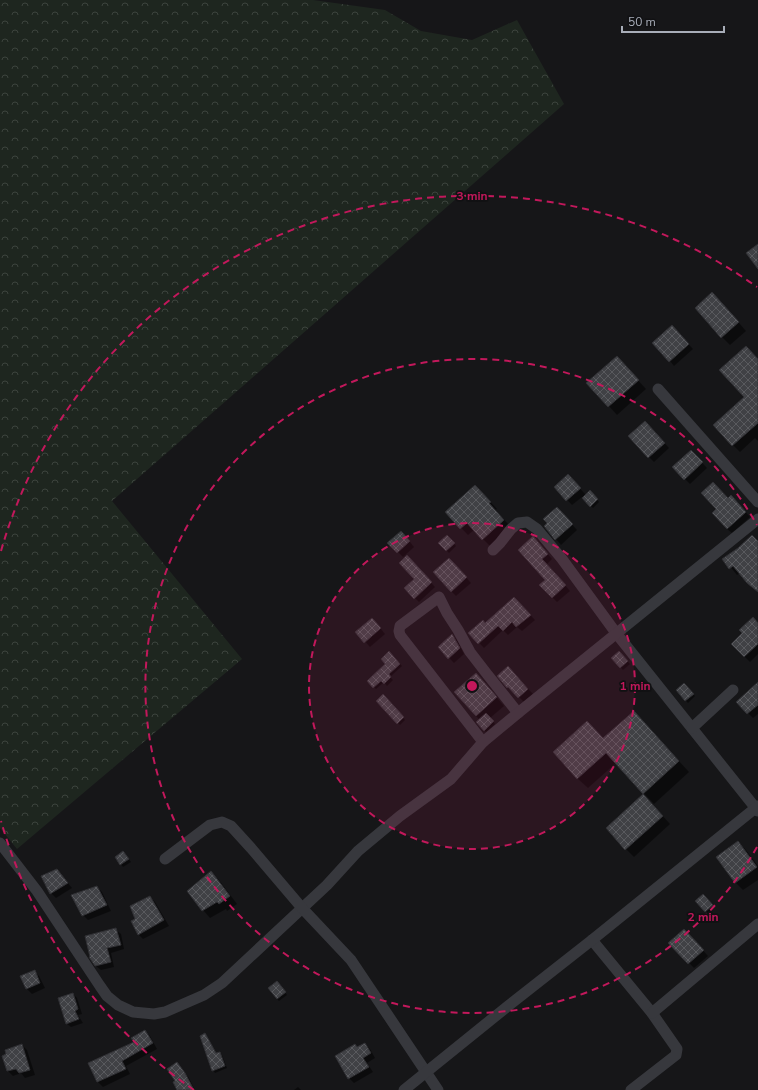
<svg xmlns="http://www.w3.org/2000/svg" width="758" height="1090" viewBox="0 0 758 1090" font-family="'Nunito Sans',sans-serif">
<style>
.forest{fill:url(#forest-crowns)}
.shadow{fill:#0007}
.building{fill:url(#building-cross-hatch);stroke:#303034}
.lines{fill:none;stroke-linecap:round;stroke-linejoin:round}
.street{stroke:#37383d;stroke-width:11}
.ring{fill:none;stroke:#c2185b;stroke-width:2;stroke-dasharray:7 5}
.centre{fill:#c2185b;stroke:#111113;stroke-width:2}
.ring-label{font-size:12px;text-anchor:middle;font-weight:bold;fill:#c2185b;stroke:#111113;stroke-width:3.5;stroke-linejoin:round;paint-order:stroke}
</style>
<defs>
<pattern id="forest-crowns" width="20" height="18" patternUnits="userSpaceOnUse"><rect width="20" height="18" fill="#1e261f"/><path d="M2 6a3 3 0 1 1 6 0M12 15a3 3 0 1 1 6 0" fill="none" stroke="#3c433d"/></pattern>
<pattern id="building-cross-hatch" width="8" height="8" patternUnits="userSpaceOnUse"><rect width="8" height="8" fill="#404145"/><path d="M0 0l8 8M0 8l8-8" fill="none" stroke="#595a5e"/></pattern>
</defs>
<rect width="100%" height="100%" fill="#161618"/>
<path class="forest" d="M0,0H313L385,10L421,31L472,40L517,20L564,104L112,501L242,659L17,849L0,828Z"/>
<g class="shadow">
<path d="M720,301L746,331L730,345L722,337Z"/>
<path d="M677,332L693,349L674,366L670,361Z"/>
<path d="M758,359V441L755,438L740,452L733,445L745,397Z"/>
<path d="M624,365L646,389L617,415L588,383Z"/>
<path d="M650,427L669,448L654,462L649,457Z"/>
<path d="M691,451L707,468L690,484L685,479Z"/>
<path d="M573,481L586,495L590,491L599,502L593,508L582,497L572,505L555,487Z"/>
<path d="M482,493L497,509L495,510L511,527L490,546L474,530L468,535L446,512Z"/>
<path d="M728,500L736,501L750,517L732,533L727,529Z"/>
<path d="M562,513L577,530L561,545L545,526Z"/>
<path d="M447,536L456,546L449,553L440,543Z"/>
<path d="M406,537L414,547L403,557L398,552Z"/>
<path d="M533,537L552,559L547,564L570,591L557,602L552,597Z"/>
<path d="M758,542V592L740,573L737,575L724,559Z"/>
<path d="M411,561L435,587L419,602L407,590L416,579Z"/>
<path d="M454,564L471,583L456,596L451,591Z"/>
<path d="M519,603L535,620L522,631L517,627L508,635L503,630L484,648L470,633Z"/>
<path d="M377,624L385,634L370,647L357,632Z"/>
<path d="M758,624V654L750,662L732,644Z"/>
<path d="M452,636L457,640L464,654L454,663L439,647Z"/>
<path d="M619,652L630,664L623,670L612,658Z"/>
<path d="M389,653L402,666L390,677L393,680L387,686L384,682L376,689L368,681L386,664Z"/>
<path d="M513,673L533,694L524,702L514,692H513L508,687L499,676Z"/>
<path d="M484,682L504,706L490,718L495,724L486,732L484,730L480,720L476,716Z"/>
<path d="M684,684L695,696L688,703L677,691Z"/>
<path d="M758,690V714L753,718L737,702Z"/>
<path d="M383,695L405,720L400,725L377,701Z"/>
<path d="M644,723L689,772L654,804L616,763L588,788L577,778L604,739Z"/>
<path d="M651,803L670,824L634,857L626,849Z"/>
<path d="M738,842L746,850L758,866V880L743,890L736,883Z"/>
<path d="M125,854L131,862L123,867L116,857Z"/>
<path d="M57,870L72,888L56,898L51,893Z"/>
<path d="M211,873L219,880L237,904L227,911L226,909L210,918L203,910Z"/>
<path d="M97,887L102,892L111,911L88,920L83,915Z"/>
<path d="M703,895L714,908L708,913L696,901Z"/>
<path d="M150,897L155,902L169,926L143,939L138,934Z"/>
<path d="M116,930L121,934L124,949L111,953L114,967L101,970L96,966Z"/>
<path d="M689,935L708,956L694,968L670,943Z"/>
<path d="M34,971L39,976L45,988L32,994L27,989Z"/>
<path d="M279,985L287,995L279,1001L277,999Z"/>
<path d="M73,994L77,998L82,1014L78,1015L83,1023L71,1027L66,1023Z"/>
<path d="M145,1031L150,1036L157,1049L126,1066L130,1074L103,1087L98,1082Z"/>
<path d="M205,1034L207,1037L217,1054L220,1053L222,1055L227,1068L215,1073L213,1070Z"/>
<path d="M365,1044L370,1049L375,1058L367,1063L373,1072L354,1083L349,1078L358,1048Z"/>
<path d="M22,1045L27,1050L35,1075L25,1078L21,1073L13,1076L8,1071L3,1056L8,1055Z"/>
<path d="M177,1063L189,1078L195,1090H178L177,1082Z"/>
<path d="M298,1087L301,1090H294Z"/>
</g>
<g class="building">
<path d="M758,244V269L746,253Z"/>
<path d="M712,292L739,322L721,338L695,308Z"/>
<path d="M672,325L689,344L669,362L652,343Z"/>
<path d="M746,346L758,359V423L732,446L713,425L744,397L719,370Z"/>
<path d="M617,356L639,380L608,407L586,383Z"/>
<path d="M645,421L665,443L648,458L628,436Z"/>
<path d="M691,450L703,462L684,480L672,467Z"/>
<path d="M568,474L581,488L566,501L554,487Z"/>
<path d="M713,482L728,498L731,495L746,512L727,529L712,513L716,509L701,493Z"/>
<path d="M475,485L491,502L489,503L504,520L482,540L467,523L460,529L445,512Z"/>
<path d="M590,490L598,499L590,507L582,498Z"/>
<path d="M557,507L573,524L555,540L544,526L547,523L543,519Z"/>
<path d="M401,531L410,541L397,553L387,543Z"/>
<path d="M447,535L455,543L446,551L438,543Z"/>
<path d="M752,535L758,541V592L747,583L733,566L729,569L722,559L738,548Z"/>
<path d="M533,536L548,554L542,559L566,585L552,598L539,585L545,580L518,550Z"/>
<path d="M407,555L432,582L414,599L404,588L414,579L399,563Z"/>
<path d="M449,558L467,577L451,592L433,572Z"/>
<path d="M514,597L531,615L516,627L512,622L503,631L498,626L478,644L468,633L483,620L485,623Z"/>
<path d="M753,617L758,623V644L744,657L731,644L742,633L739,630Z"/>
<path d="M372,618L381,628L364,643L355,632Z"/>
<path d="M452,634L460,648L448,659L438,647Z"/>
<path d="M389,651L400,664L389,674L391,677L384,684L381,681L373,688L367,681L385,664L381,659Z"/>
<path d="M619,651L628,661L620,668L611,658Z"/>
<path d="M508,666L528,689L518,698L508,687L507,688L497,676Z"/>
<path d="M476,673L497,697L476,716L454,692Z"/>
<path d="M758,682V705L747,714L736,702Z"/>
<path d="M684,683L694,694L685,701L676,690Z"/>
<path d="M383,694L404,717L397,724L376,701Z"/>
<path d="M634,711L679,761L643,794L606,753L577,779L553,752L587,721L603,738Z"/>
<path d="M486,713L494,721L484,731L476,722Z"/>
<path d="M643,794L663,816L625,850L606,828Z"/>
<path d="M738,841L757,867L735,883L716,857Z"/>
<path d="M123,851L129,859L120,865L115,857Z"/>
<path d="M57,869L68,883L50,894L41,876Z"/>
<path d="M211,871L230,896L219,904L217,902L202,911L187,891Z"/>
<path d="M97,886L107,905L82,916L71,895Z"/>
<path d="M703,894L713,905L705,912L695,901Z"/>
<path d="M150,896L164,920L138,935L131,921L135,919L130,906Z"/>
<path d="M116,928L121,945L107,948L111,962L95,966L89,957H90L85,936Z"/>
<path d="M684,929L704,950L688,964L668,943Z"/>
<path d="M35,970L40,983L26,989L20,976Z"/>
<path d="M277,981L286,992L277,999L268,988Z"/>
<path d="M73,993L78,1009L75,1011L79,1019L66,1024L58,998Z"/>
<path d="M145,1030L153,1043L122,1061L126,1069L97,1082L88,1063L134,1042L131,1038Z"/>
<path d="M205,1033L216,1053L220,1052L225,1066L212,1071L200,1036Z"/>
<path d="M365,1043L371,1053L363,1058L369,1067L348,1079L335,1056L355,1044L357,1047Z"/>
<path d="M22,1044L30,1070L19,1073L16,1069L7,1071L2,1056L6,1054L5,1050Z"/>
<path d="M177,1062L185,1073L194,1090H177L173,1082L175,1081L167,1069Z"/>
</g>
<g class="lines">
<g class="street">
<path d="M658,389L758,502"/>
<path d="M493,550L500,543L511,529L518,523L527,522L537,529L562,559L616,633L758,811"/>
<path d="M692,728L733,690"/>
<path d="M483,742L400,635L399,631L400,626L439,597L447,613L458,630L470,652L487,674L518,713"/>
<path d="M0,843L37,891L100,986L107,996L118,1005L133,1012L154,1014L165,1012L204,995L222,983L327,885L358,851L400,816L451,779L483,742L518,713L758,519"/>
<path d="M165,859L210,825L222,822L231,826L251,848L302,908L351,960L438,1090"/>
<path d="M592,940L652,1013L677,1049L676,1055L631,1090"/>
<path d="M652,1013L758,924"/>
<path d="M404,1090L508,1006L592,940L758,806"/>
</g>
</g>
<circle cx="472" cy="686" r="163" fill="#c2185b" fill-opacity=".12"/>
<g class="ring">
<circle cx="472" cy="686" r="163"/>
<path d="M757 847A327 327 0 1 1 757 525"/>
<path d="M194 1090A490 490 0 0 1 1 821M1 551A490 490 0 0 1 757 287"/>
</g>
<circle cx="472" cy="686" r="6" class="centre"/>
<g class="ring-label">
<text x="472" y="200">3 min</text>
<text x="635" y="690">1 min</text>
<text x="703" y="921">2 min</text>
</g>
<path d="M622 26v6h102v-6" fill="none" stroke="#a8adb8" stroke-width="2"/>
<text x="628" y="26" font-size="12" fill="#a8adb8" stroke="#111113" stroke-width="3" paint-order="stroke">50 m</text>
</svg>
